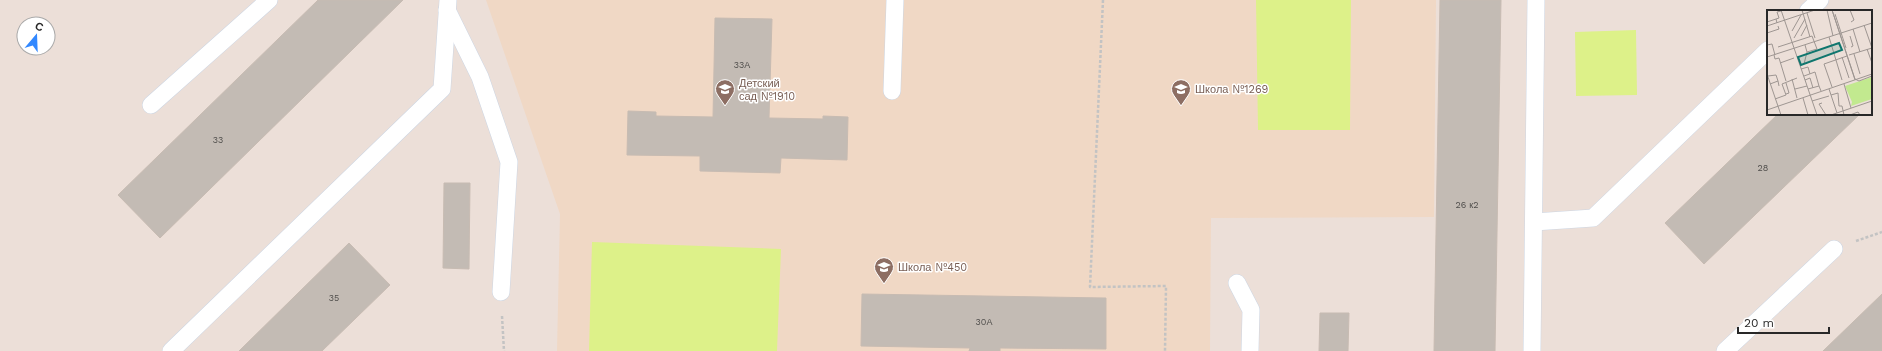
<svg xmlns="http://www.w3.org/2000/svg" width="1882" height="351" viewBox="0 0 1882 351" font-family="'Work Sans',sans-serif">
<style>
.education{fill:#f0d8c5}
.pitch{fill:#ddf189}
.building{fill:#c3bbb4;stroke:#c7bbb2}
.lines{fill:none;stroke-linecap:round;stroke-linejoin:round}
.lane-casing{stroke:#cdd6e3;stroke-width:18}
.path{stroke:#c3c3c3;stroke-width:2.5;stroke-dasharray:3 2;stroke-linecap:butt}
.lane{stroke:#fff;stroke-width:17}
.labels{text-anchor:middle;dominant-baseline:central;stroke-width:3;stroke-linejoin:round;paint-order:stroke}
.number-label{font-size:9px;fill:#4f4d4b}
.education-label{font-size:11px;fill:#785e54;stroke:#fff;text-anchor:start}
.inset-road{fill:none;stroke:#9e9692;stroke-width:1}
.view{fill:#0f766e;fill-opacity:0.15;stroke:#0f766e;stroke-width:2}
.inset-edge{fill:none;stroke:#282828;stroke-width:2}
</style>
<rect width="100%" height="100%" fill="#ecdfd8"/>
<path class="education" d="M486,0H1436L1434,217L1211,218L1210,351H557L560,214Z"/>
<g class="pitch">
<path d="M1256,0H1351L1350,130H1258Z"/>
<path d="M1636,30L1637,95L1576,96L1575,32Z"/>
<path d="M592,242L781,249L777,351H589Z"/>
</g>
<g class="building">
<path d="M318,0H403L160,238L118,195Z"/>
<path d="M1440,0H1501L1495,351H1434Z"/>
<path d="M715,18L772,19L769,118L823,119V116L848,117L847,160L781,158L780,173L700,171V156L627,155L628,111L656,112V116L713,117Z"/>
<path d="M1778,114H1860L1704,264L1665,223Z"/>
<path d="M444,183H470L469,269L443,268Z"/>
<path d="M349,243L390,285L322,351H239Z"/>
<path d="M862,294L1106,298V349L1000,348V351H969L970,348L861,346Z"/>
<path d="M1882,294V351H1823Z"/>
<path d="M1320,313H1349L1348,351H1319Z"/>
</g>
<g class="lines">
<defs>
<g id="lane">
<path d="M447,10L480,77L509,162L501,292"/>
<path d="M1808,11L1820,0"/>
<path d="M892,91L895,0"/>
<path d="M151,105L269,0"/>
<path d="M1534,222L1593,218L1768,50"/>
<path d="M1237,283L1251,310L1250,351"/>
<path d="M171,351L442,89L448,0"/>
<path d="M1532,351L1536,0"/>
<path d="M1725,351L1834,249"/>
</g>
</defs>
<use href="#lane" class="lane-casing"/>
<g class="path">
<path d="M1103,0L1090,287L1166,286L1165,351"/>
<path d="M1856,241L1882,232"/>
<path d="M502,316L504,351"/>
</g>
<use href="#lane" class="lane"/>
</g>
<defs>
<symbol id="school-pin" viewBox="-11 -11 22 30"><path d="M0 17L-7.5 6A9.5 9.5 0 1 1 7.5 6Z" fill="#8d6e63" stroke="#fff"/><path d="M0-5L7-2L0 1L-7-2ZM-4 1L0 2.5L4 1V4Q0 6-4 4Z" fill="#fff"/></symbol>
</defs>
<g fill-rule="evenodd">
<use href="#school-pin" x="714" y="78" width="22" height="30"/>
<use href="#school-pin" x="1170" y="78" width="22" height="30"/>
<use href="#school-pin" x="873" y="256" width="22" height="30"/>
</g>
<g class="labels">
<g class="number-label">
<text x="742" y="65">33А</text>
<text x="218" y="140">33</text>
<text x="1763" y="168">28</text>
<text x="1467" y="205">26 к2</text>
<text x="334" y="298">35</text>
<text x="984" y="322">30А</text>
</g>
<g class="education-label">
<text x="739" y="83">Детский<tspan x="739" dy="13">сад №1910</tspan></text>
<text x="1195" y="89">Школа №1269</text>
<text x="898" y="267">Школа №450</text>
</g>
</g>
<g transform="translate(1767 10)">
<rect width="105" height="105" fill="#ecdfd8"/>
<path d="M105,67V89L84,96L85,92L78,76Z" fill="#c2e98f"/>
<path class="inset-road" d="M14,0L50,105M35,0L43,27M60,0L66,26M65,0L88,70M65,0L88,69L92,71L105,66M83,0L87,10L84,12M40,3L48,28M68,4L79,38M9,9L12,8L10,2L14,1M0,12L9,9L10,13M97,15L105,38M0,16L48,0M86,19L93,42M25,21L34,5M0,23L12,19L11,16M34,26L40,15M83,26L86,36L84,37M62,27L75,70M27,28L38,9M0,35L5,34L8,45M11,37L45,26L50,39L40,42L38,35M100,39L105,53M87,44L93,64M7,45L8,49L12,48L19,71M82,45L105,38M0,47L105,13M75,47L82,68M13,53L27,48M37,54L40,42M34,59L41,57L43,64M0,64L14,105M1,66L9,65L11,71M37,66L48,62L52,76M25,69L30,88M38,70L43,68L46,78M19,73L22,83L19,84M3,74L11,71L12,76M77,74L84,98M65,77L57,54L80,46M28,79L40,76M41,79L52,76L54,81M62,79L70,103M64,85L71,83L72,96H75L77,105M36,88L41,105M8,89L19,85L15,74L30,68M45,91L62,86M55,93L52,94L59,105M0,100L105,64M64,105L105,91M83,105L91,102L93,105"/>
<path class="view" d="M72,33L75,40L34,55L31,47Z"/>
<rect width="105" height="105" class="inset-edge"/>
</g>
<g transform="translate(36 36) rotate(19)"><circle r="19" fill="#ffffff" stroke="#a9a9a9"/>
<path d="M0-3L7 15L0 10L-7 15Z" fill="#3288ff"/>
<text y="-6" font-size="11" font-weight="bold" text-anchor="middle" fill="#282828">С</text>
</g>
<path d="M1738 327v6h91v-6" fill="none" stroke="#282828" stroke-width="2"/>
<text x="1744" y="327" font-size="12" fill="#282828" stroke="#ffffff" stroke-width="3" paint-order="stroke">20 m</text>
</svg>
